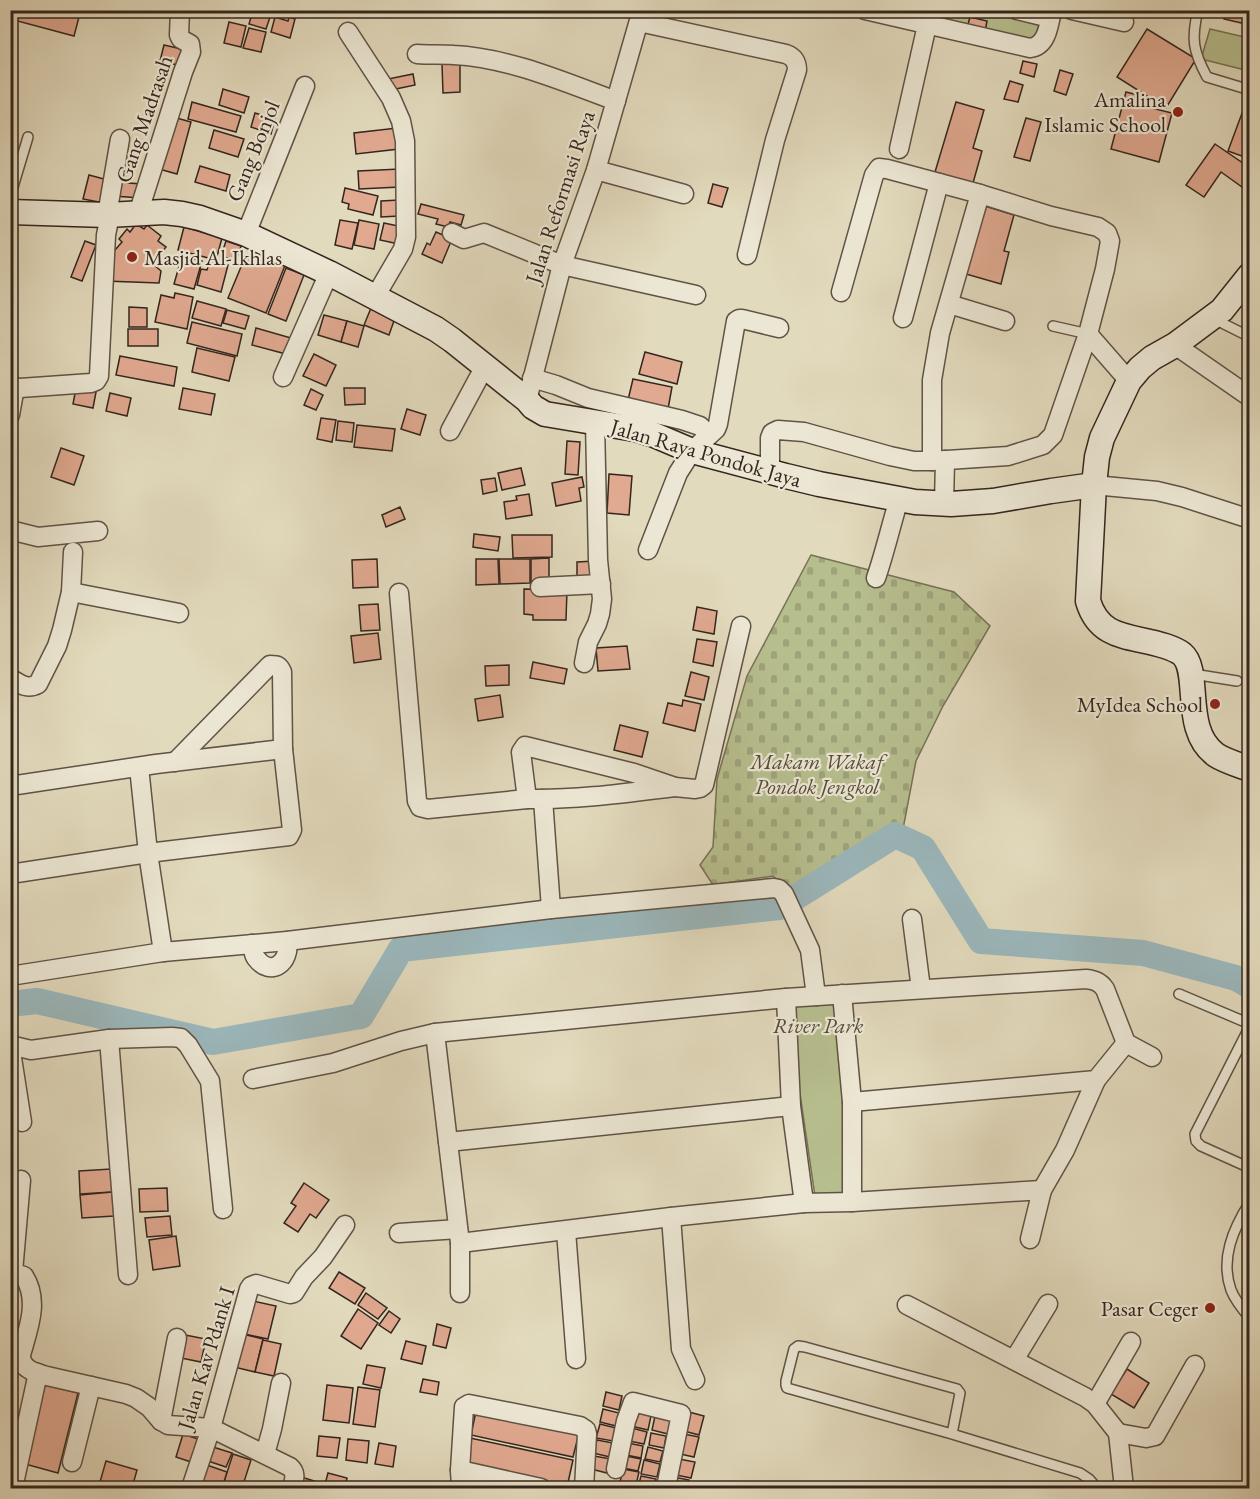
<svg xmlns="http://www.w3.org/2000/svg" width="1260" height="1499" viewBox="0 0 1260 1499" font-family="'EB Garamond',serif">
<style>
.cemetery{fill:url(#cemetery-stones);stroke:#767256;stroke-width:1.5}
.green{fill:#b7be8e;stroke:#767256;stroke-width:1.5}
.lines{fill:none;stroke-linecap:round;stroke-linejoin:round}
.river{stroke:#9bb7bc;stroke-width:26}
.building{fill:#e0a990;stroke:#34261e;stroke-width:1.5}
.lane-casing{stroke:#605346;stroke-width:12}
.street-casing{stroke:#605346;stroke-width:21}
.secondary-casing{stroke:#34261e;stroke-width:27}
.lane{stroke:#ece7d4;stroke-width:9}
.street{stroke:#ece7d4;stroke-width:18}
.secondary{stroke:#ece7d4;stroke-width:24}
.poi-dot{fill:#8f2418;stroke:#ece7d4;stroke-width:2}
.labels{text-anchor:middle;dominant-baseline:central;stroke-width:4.5;stroke-linejoin:round;paint-order:stroke}
.poi-label{font-size:22px;fill:#34261e;stroke:#ece7d4;text-anchor:end}
.street-label{font-size:22px;fill:#34261e;stroke:#ece7d4}
.park-label{font-size:22px;font-style:italic;fill:#554c3a;stroke:#ece7d4}
</style>
<defs>
<pattern id="cemetery-stones" width="16" height="16" patternUnits="userSpaceOnUse" patternTransform="scale(1.5)"><rect width="16" height="16" fill="#b7be8e"/><path d="M2 7V4a2 2 0 0 1 4 0v3zM10 15v-3a2 2 0 0 1 4 0v3z" fill="#9ea37a"/></pattern>
</defs>
<rect width="100%" height="100%" fill="#e2dabd"/>
<filter id="stains"><feTurbulence type="fractalNoise" baseFrequency=".00333" numOctaves="4"/><feColorMatrix values="0 0 0 0 .2 0 0 0 0 .09 0 0 0 0 .02 0 0 0 .5 -.17"/></filter>
<radialGradient id="worn" r=".72"><stop offset=".6" stop-color="#630" stop-opacity="0"/><stop offset="1" stop-color="#630" stop-opacity=".3"/></radialGradient>
<path class="cemetery" d="M811,555L954,592L990,626L943,706L916,761L903,829L802,902L773,876L713,885L700,865L713,847L717,779L747,676Z"/>
<g class="green">
<path d="M910,10L991,11L1037,21L1040,25L1037,43L909,15Z"/>
<path d="M1210,29L1249,38V71L1201,59Z"/>
<path d="M842,994L852,1202L816,1203L786,998Z"/>
</g>
<g class="lines">
<path class="river" d="M10,1004L37,1001L213,1042L361,1016L401,949L780,907L895,835L923,848L981,941L1143,953L1236,978L1250,986"/>
</g>
<g class="building">
<path d="M11,10H54L79,17L74,36L10,19Z"/>
<path d="M253,10L271,14L266,29L249,24Z"/>
<path d="M1226,10H1250V25L1224,19Z"/>
<path d="M275,17L288,21L289,17L295,19L290,38L271,32Z"/>
<path d="M970,17L987,21L985,32L967,28Z"/>
<path d="M229,22L246,26L241,47L224,43Z"/>
<path d="M249,28L266,32L261,52L243,48Z"/>
<path d="M1147,29L1196,59L1166,108L1117,77Z"/>
<path d="M164,45L186,50L182,66L160,61Z"/>
<path d="M1023,61L1037,64L1034,77L1020,73Z"/>
<path d="M442,64H460V92L443,93Z"/>
<path d="M1060,70L1073,74L1066,95L1054,91Z"/>
<path d="M413,74L415,85L391,90L388,79Z"/>
<path d="M1010,81L1023,85L1018,102L1004,99Z"/>
<path d="M223,89L249,97L244,113L219,105Z"/>
<path d="M1126,92L1142,96L1139,105L1172,113L1159,162L1111,149Z"/>
<path d="M1248,97L1250,98V159L1228,151Z"/>
<path d="M192,102L241,116L236,132L188,119Z"/>
<path d="M956,102L984,110L973,148L982,151L973,183L935,172Z"/>
<path d="M255,113L275,119L271,134L251,127Z"/>
<path d="M173,117L191,122L177,174L159,169Z"/>
<path d="M1026,118L1041,122L1030,161L1014,157Z"/>
<path d="M397,128L399,149L356,154L354,133Z"/>
<path d="M214,130L244,139L238,157L209,148Z"/>
<path d="M1215,144L1250,168V176L1242,187L1221,172L1204,197L1186,185Z"/>
<path d="M200,166L230,175L226,191L195,182Z"/>
<path d="M400,169V187L359,189L358,171Z"/>
<path d="M89,175L108,180L104,203L83,199Z"/>
<path d="M114,182L142,184L141,198L113,196Z"/>
<path d="M713,184L728,188L722,207L708,203Z"/>
<path d="M345,188L378,196L373,215L348,209L349,204L342,202Z"/>
<path d="M399,200V216L381,217V201Z"/>
<path d="M421,204L464,215L461,225L450,222L448,227L436,224L438,219L418,214Z"/>
<path d="M985,206L1014,215L1004,251L1009,252L1001,284L966,274Z"/>
<path d="M340,220L358,223L352,249L335,245Z"/>
<path d="M359,220L379,224L374,249L354,245Z"/>
<path d="M384,223L403,227L399,244L380,240Z"/>
<path d="M136,224L144,229L147,225L161,236L158,241L166,247L153,264L161,271L159,283L105,281L108,244L115,250L122,242L119,239L127,229L130,232Z"/>
<path d="M184,227L222,238L216,260L178,250Z"/>
<path d="M436,232L452,239L442,263L422,254L427,243L430,245Z"/>
<path d="M85,241L96,245L82,281L71,277Z"/>
<path d="M226,241L241,246L236,261L221,256Z"/>
<path d="M246,255L269,264L272,257L286,263L266,313L228,298Z"/>
<path d="M182,256L202,261L194,289L174,284Z"/>
<path d="M210,260L228,265L221,292L197,285L201,269L207,270Z"/>
<path d="M286,268L304,275L286,321L268,314Z"/>
<path d="M175,293L193,297L187,329L155,322L161,295L174,298Z"/>
<path d="M197,301L226,309L221,326L192,318Z"/>
<path d="M129,307L147,308V327H129Z"/>
<path d="M371,308L395,318L389,335L364,325Z"/>
<path d="M227,310L249,316L245,329L223,323Z"/>
<path d="M324,315L347,321L341,342L318,335Z"/>
<path d="M347,321L364,326L358,347L341,342Z"/>
<path d="M192,322L242,334L237,356L187,343Z"/>
<path d="M256,328L291,338L286,354L252,345Z"/>
<rect x="128" y="329" width="30" height="17"/>
<path d="M197,348L235,357L229,381L192,372Z"/>
<path d="M645,352L682,362L677,384L639,374Z"/>
<path d="M314,354L336,365L326,386L303,376Z"/>
<path d="M120,356L177,367L174,386L116,375Z"/>
<path d="M633,379L672,387L668,409L628,400Z"/>
<path d="M76,388L96,392L93,408L73,404Z"/>
<path d="M183,388L215,394L211,415L179,409Z"/>
<path d="M344,388H365V404L345,405Z"/>
<path d="M311,389L323,395L316,410L304,405Z"/>
<path d="M110,393L131,398L127,416L106,411Z"/>
<path d="M407,409L426,415L420,435L401,429Z"/>
<path d="M321,418L336,420L332,442L317,439Z"/>
<path d="M338,421L354,423L352,442L336,440Z"/>
<path d="M357,425L395,429L392,451L354,447Z"/>
<path d="M567,441L580,442L578,475L565,474Z"/>
<path d="M61,448L84,456L74,485L51,477Z"/>
<path d="M521,468L525,485L502,490L498,473Z"/>
<path d="M609,474L632,476L629,515L607,513Z"/>
<path d="M582,477L584,487L579,488L581,501L556,506L552,483Z"/>
<path d="M495,478L497,491L483,494L481,480Z"/>
<path d="M529,494L532,515L506,519L504,502L517,500L516,496Z"/>
<path d="M400,507L405,519L386,527L382,515Z"/>
<path d="M474,534L500,537L498,551L473,547Z"/>
<path d="M512,535H552V557L513,558Z"/>
<path d="M549,558V583H531V559Z"/>
<path d="M377,559L378,587L353,588L352,560Z"/>
<path d="M476,559H498L499,584L476,585Z"/>
<path d="M499,559H530V583L500,584Z"/>
<path d="M595,561L596,582H577V562Z"/>
<path d="M524,589L567,590L566,620H533V615L524,614Z"/>
<path d="M378,604L380,630L361,631L359,605Z"/>
<path d="M697,607L717,611L714,634L693,630Z"/>
<path d="M378,633L381,659L354,663L351,636Z"/>
<path d="M697,639L717,642L713,666L693,662Z"/>
<path d="M627,646L630,669L598,671L596,648Z"/>
<path d="M533,662L567,669L564,684L530,678Z"/>
<path d="M509,665V685L486,686L485,666Z"/>
<path d="M691,672L709,677L704,700L685,696Z"/>
<path d="M500,695L503,717L478,721L475,699Z"/>
<path d="M683,700L701,704L695,731L663,723L668,703L682,706Z"/>
<path d="M620,725L648,732L642,757L614,750Z"/>
<path d="M111,1169L112,1192L80,1194L79,1171Z"/>
<path d="M304,1183L329,1200L316,1218L310,1214L298,1232L284,1223L296,1206L291,1203Z"/>
<path d="M167,1188L168,1211L140,1212L139,1189Z"/>
<path d="M112,1192L114,1216L82,1218L80,1195Z"/>
<path d="M170,1216L172,1235L147,1237L145,1218Z"/>
<path d="M176,1236L180,1266L153,1270L149,1240Z"/>
<path d="M339,1272L365,1288L355,1304L329,1288Z"/>
<path d="M366,1293L387,1308L378,1319L358,1305Z"/>
<path d="M248,1300L276,1306L268,1339L240,1333Z"/>
<path d="M358,1309L378,1323L361,1349L341,1336Z"/>
<path d="M389,1311L400,1319L391,1333L379,1325Z"/>
<path d="M437,1324L451,1328L446,1348L433,1345Z"/>
<path d="M238,1333L263,1339L255,1372L230,1366Z"/>
<path d="M180,1334L206,1339L201,1362L176,1357Z"/>
<path d="M263,1340L281,1344L274,1376L255,1372Z"/>
<path d="M406,1341L426,1346L422,1364L401,1359Z"/>
<path d="M367,1365L385,1368L381,1388L363,1384Z"/>
<path d="M1127,1369L1149,1383L1134,1408L1111,1394Z"/>
<path d="M423,1379L439,1382L437,1395L420,1392Z"/>
<path d="M45,1385L78,1393L58,1473L25,1464Z"/>
<path d="M327,1385L353,1388L349,1423L323,1420Z"/>
<path d="M358,1387L380,1390L375,1427L353,1424Z"/>
<path d="M606,1392L622,1396L619,1410L603,1406Z"/>
<path d="M603,1409L619,1413L616,1426L600,1422Z"/>
<path d="M476,1411L579,1433L573,1457L471,1435Z"/>
<path d="M635,1412L651,1416L648,1430L631,1426Z"/>
<path d="M689,1412L704,1416L699,1435L684,1431Z"/>
<path d="M655,1416L671,1420L668,1434L652,1430Z"/>
<path d="M600,1424L616,1428L613,1441L596,1438Z"/>
<path d="M632,1428L647,1432L644,1444L629,1441Z"/>
<path d="M651,1433L666,1436L664,1448L649,1445Z"/>
<path d="M183,1434L201,1440L194,1463L176,1457Z"/>
<path d="M684,1434L699,1437L694,1457L680,1454Z"/>
<path d="M319,1436L340,1438L337,1458L317,1456Z"/>
<path d="M470,1438L573,1460L567,1487L465,1464Z"/>
<path d="M348,1439L369,1441L367,1463L346,1460Z"/>
<path d="M597,1440L613,1443L610,1457L593,1453Z"/>
<path d="M379,1443L396,1446L393,1467L375,1464Z"/>
<path d="M628,1443L643,1446L641,1458L626,1455Z"/>
<path d="M213,1447L232,1453L226,1467L208,1461Z"/>
<path d="M648,1447L663,1451L660,1462L645,1459Z"/>
<path d="M233,1454L251,1460L242,1488H222Z"/>
<path d="M594,1456L611,1459L607,1473L591,1469Z"/>
<path d="M626,1456L641,1459L638,1471L623,1468Z"/>
<path d="M679,1459L695,1462L691,1478L676,1475Z"/>
<path d="M644,1460L660,1464L657,1477L641,1474Z"/>
<path d="M106,1461L137,1470L132,1488H121L100,1482Z"/>
<path d="M201,1463L227,1472L222,1488L196,1480Z"/>
<path d="M623,1469L639,1472L636,1485L620,1482Z"/>
<path d="M328,1473L347,1478L345,1488H324Z"/>
<path d="M641,1476L656,1479L654,1488L638,1487Z"/>
<path d="M301,1477L321,1483L320,1488H297Z"/>
<path d="M674,1477L689,1480L688,1488H672Z"/>
</g>
<g class="lines">
<defs>
<g id="lane">
<path d="M1198,10C1191,39 1193,51 1207,77L1250,90"/>
<path d="M10,197L28,137"/>
<path d="M1214,319L1250,337"/>
<path d="M1053,326L1088,334"/>
<path d="M1193,674L1237,681"/>
<path d="M1179,994L1250,1024"/>
<path d="M1250,1026L1195,1134L1196,1141L1201,1146L1250,1168"/>
<path d="M1250,1202C1233,1229 1220,1259 1231,1290C1235,1300 1243,1310 1250,1318"/>
<path d="M952,1434L960,1393L957,1389L805,1347L798,1346L794,1349L786,1381V1385L787,1388L952,1434L1080,1473L1089,1479L1097,1488"/>
</g>
<g id="street">
<path d="M865,10L1030,48C1047,46 1049,25 1052,10"/>
<path d="M1017,10L1050,18"/>
<path d="M1072,10L1124,22"/>
<path d="M639,22L786,54C794,57 797,62 797,70L775,140L747,255"/>
<path d="M348,32L391,98L401,121L405,141L406,237L403,249L375,297"/>
<path d="M417,54C429,55 442,54 454,55C510,58 564,82 616,101"/>
<path d="M899,149L927,25"/>
<path d="M596,170L684,194"/>
<path d="M138,214L183,72L191,52L190,44L181,39L179,35L180,10"/>
<path d="M107,215L120,139"/>
<path d="M452,233L464,239L484,233L562,265L696,295"/>
<path d="M246,234L305,86"/>
<path d="M841,292L874,175L879,168L887,169L980,194L1051,216L1098,227L1107,233L1110,241L1105,269L1088,334L1129,381"/>
<path d="M949,304L1005,321"/>
<path d="M903,318L939,183"/>
<path d="M1175,345L1250,397"/>
<path d="M283,377L329,273"/>
<path d="M532,378L556,385L588,398L682,420L700,426L709,435"/>
<path d="M10,385L15,387L20,388L91,383L96,381L99,376L106,235L110,215"/>
<path d="M527,400L562,265L596,170L642,10"/>
<path d="M10,415L15,387"/>
<path d="M450,431L485,366"/>
<path d="M932,461V380L940,333L980,194"/>
<path d="M770,472V438L772,433L778,430L804,432L890,456L914,461H932L1008,456L1043,445L1053,435L1088,334"/>
<path d="M1094,485L1157,491L1182,497L1250,519"/>
<path d="M944,504L945,460"/>
<path d="M10,530L38,537L98,531"/>
<path d="M648,550L678,473L692,451L716,429L718,424L736,321L739,319H742L779,328"/>
<path d="M876,578C885,552 891,525 899,499"/>
<path d="M540,587L601,584"/>
<path d="M71,592L179,613"/>
<path d="M399,593L417,801L420,807L428,809L527,799C576,800 626,793 675,787"/>
<path d="M584,663L588,642L597,624L600,614L602,599L598,560L595,423"/>
<path d="M10,678C20,684 27,690 38,684L57,646L62,630L71,592L73,552"/>
<path d="M139,767L148,853L163,952"/>
<path d="M10,786L156,764L283,749"/>
<path d="M527,799L521,752L525,746L634,773L675,787L695,789L700,788L704,785L741,626"/>
<path d="M543,799L551,909"/>
<path d="M10,874L148,853L289,836L292,830L283,749L282,672C279,665 277,665 270,665L175,762"/>
<path d="M912,919L921,989"/>
<path d="M252,944C253,948 253,954 256,958C271,978 291,962 287,941"/>
<path d="M10,976L163,952L287,941L551,909L774,888L779,889L784,894L810,950L816,996"/>
<path d="M842,994L852,1102V1202"/>
<path d="M786,998L791,1106L804,1203L852,1202L1042,1190L1030,1239"/>
<path d="M435,1033L460,1243V1293"/>
<path d="M109,1039L128,1275"/>
<path d="M10,1045L31,1050L109,1039L172,1037L181,1038L188,1045L210,1081L223,1209"/>
<path d="M10,1045L22,1122"/>
<path d="M253,1079L333,1063L401,1041L435,1033L786,998L1086,979C1095,980 1100,982 1105,989L1126,1043"/>
<path d="M852,1102L1096,1080L1126,1043L1152,1057"/>
<path d="M448,1142L791,1106"/>
<path d="M1042,1190L1065,1150L1096,1080"/>
<path d="M671,1217L681,1349L695,1380"/>
<path d="M566,1231L576,1359"/>
<path d="M399,1233L458,1229"/>
<path d="M460,1243L671,1217L804,1203"/>
<path d="M10,1272L24,1276C40,1301 28,1329 21,1355C20,1369 36,1373 47,1376L126,1394L136,1398L149,1407L161,1421L168,1425L211,1428L290,1467C297,1473 294,1480 292,1488"/>
<path d="M13,1272L21,1180"/>
<path d="M907,1305L1085,1397L1095,1404L1118,1433"/>
<path d="M1014,1360L1048,1304"/>
<path d="M1095,1404L1131,1342"/>
<path d="M161,1421L177,1338"/>
<path d="M1118,1433L1146,1438L1155,1436L1195,1365"/>
<path d="M1118,1433L1124,1488"/>
<path d="M265,1454L272,1429L281,1383"/>
<path d="M72,1462L91,1386"/>
<path d="M616,1469L626,1421L633,1402L681,1414L666,1487L665,1488"/>
<path d="M460,1470L541,1488"/>
<path d="M13,1488L38,1373"/>
<path d="M191,1488L211,1428L249,1289L251,1286L256,1284L290,1294L294,1293L304,1277L323,1257L345,1225"/>
<path d="M461,1488L460,1470L464,1407L469,1404L580,1426L586,1430L587,1434L584,1488"/>
</g>
<g id="secondary">
<path d="M10,212L107,215L164,212L182,214L200,218L246,234L329,273L436,329L452,340L527,400L533,407L545,414L635,429L652,434L692,451L786,476L819,484L915,502L951,504L993,501L1051,491L1094,485"/>
<path d="M1250,275L1222,310L1175,345L1152,358L1140,368L1129,381L1102,438L1097,457L1094,485L1088,601C1100,641 1132,635 1165,646C1171,648 1177,650 1182,654C1202,671 1181,730 1216,755C1225,761 1239,765 1250,769"/>
</g>
</defs>
<use href="#lane" class="lane-casing"/>
<use href="#street" class="street-casing"/>
<use href="#secondary" class="secondary-casing"/>
<use href="#lane" class="lane"/>
<use href="#street" class="street"/>
<use href="#secondary" class="secondary"/>
</g>
<g class="poi-dot">
<circle cx="1178" cy="112" r="6"/>
<circle cx="132" cy="257" r="6"/>
<circle cx="1215" cy="704" r="6"/>
<circle cx="1210" cy="1308" r="6"/>
</g>
<g class="labels">
<g class="poi-label">
<text x="1166" y="99">Amalina<tspan x="1166" dy="25">Islamic School</tspan></text>
<text x="144" y="257" text-anchor="start">Masjid Al-Ikhlas</text>
<text x="1203" y="704">MyIdea School</text>
<text x="1198" y="1308">Pasar Ceger</text>
</g>
<g class="street-label">
<text transform="translate(144 119) rotate(-71)">Gang Madrasah</text>
<text transform="translate(253 151) rotate(-68)">Gang Bonjol</text>
<text transform="translate(560 197) rotate(-72)">Jalan Reformasi Raya</text>
<text transform="translate(706 453) rotate(16)">Jalan Raya Pondok Jaya</text>
<text transform="translate(206 1358) rotate(-73)">Jalan Kav Pdank I</text>
</g>
<g class="park-label">
<text x="817" y="761">Makam Wakaf<tspan x="817" dy="25">Pondok Jengkol</tspan></text>
<text x="818" y="1025">River Park</text>
</g>
</g>
<rect width="1260" height="1499" fill="none" stroke="#e2dabd" stroke-width="36"/>
<rect x="12" y="12" width="1236" height="1475" fill="none" stroke="#34261e" stroke-width="3"/>
<rect x="18" y="18" width="1224" height="1463" fill="none" stroke="#34261e" stroke-width="1.5"/>
<rect width="100%" height="100%" filter="url(#stains)"/>
<rect width="100%" height="100%" fill="url(#worn)"/>
</svg>
